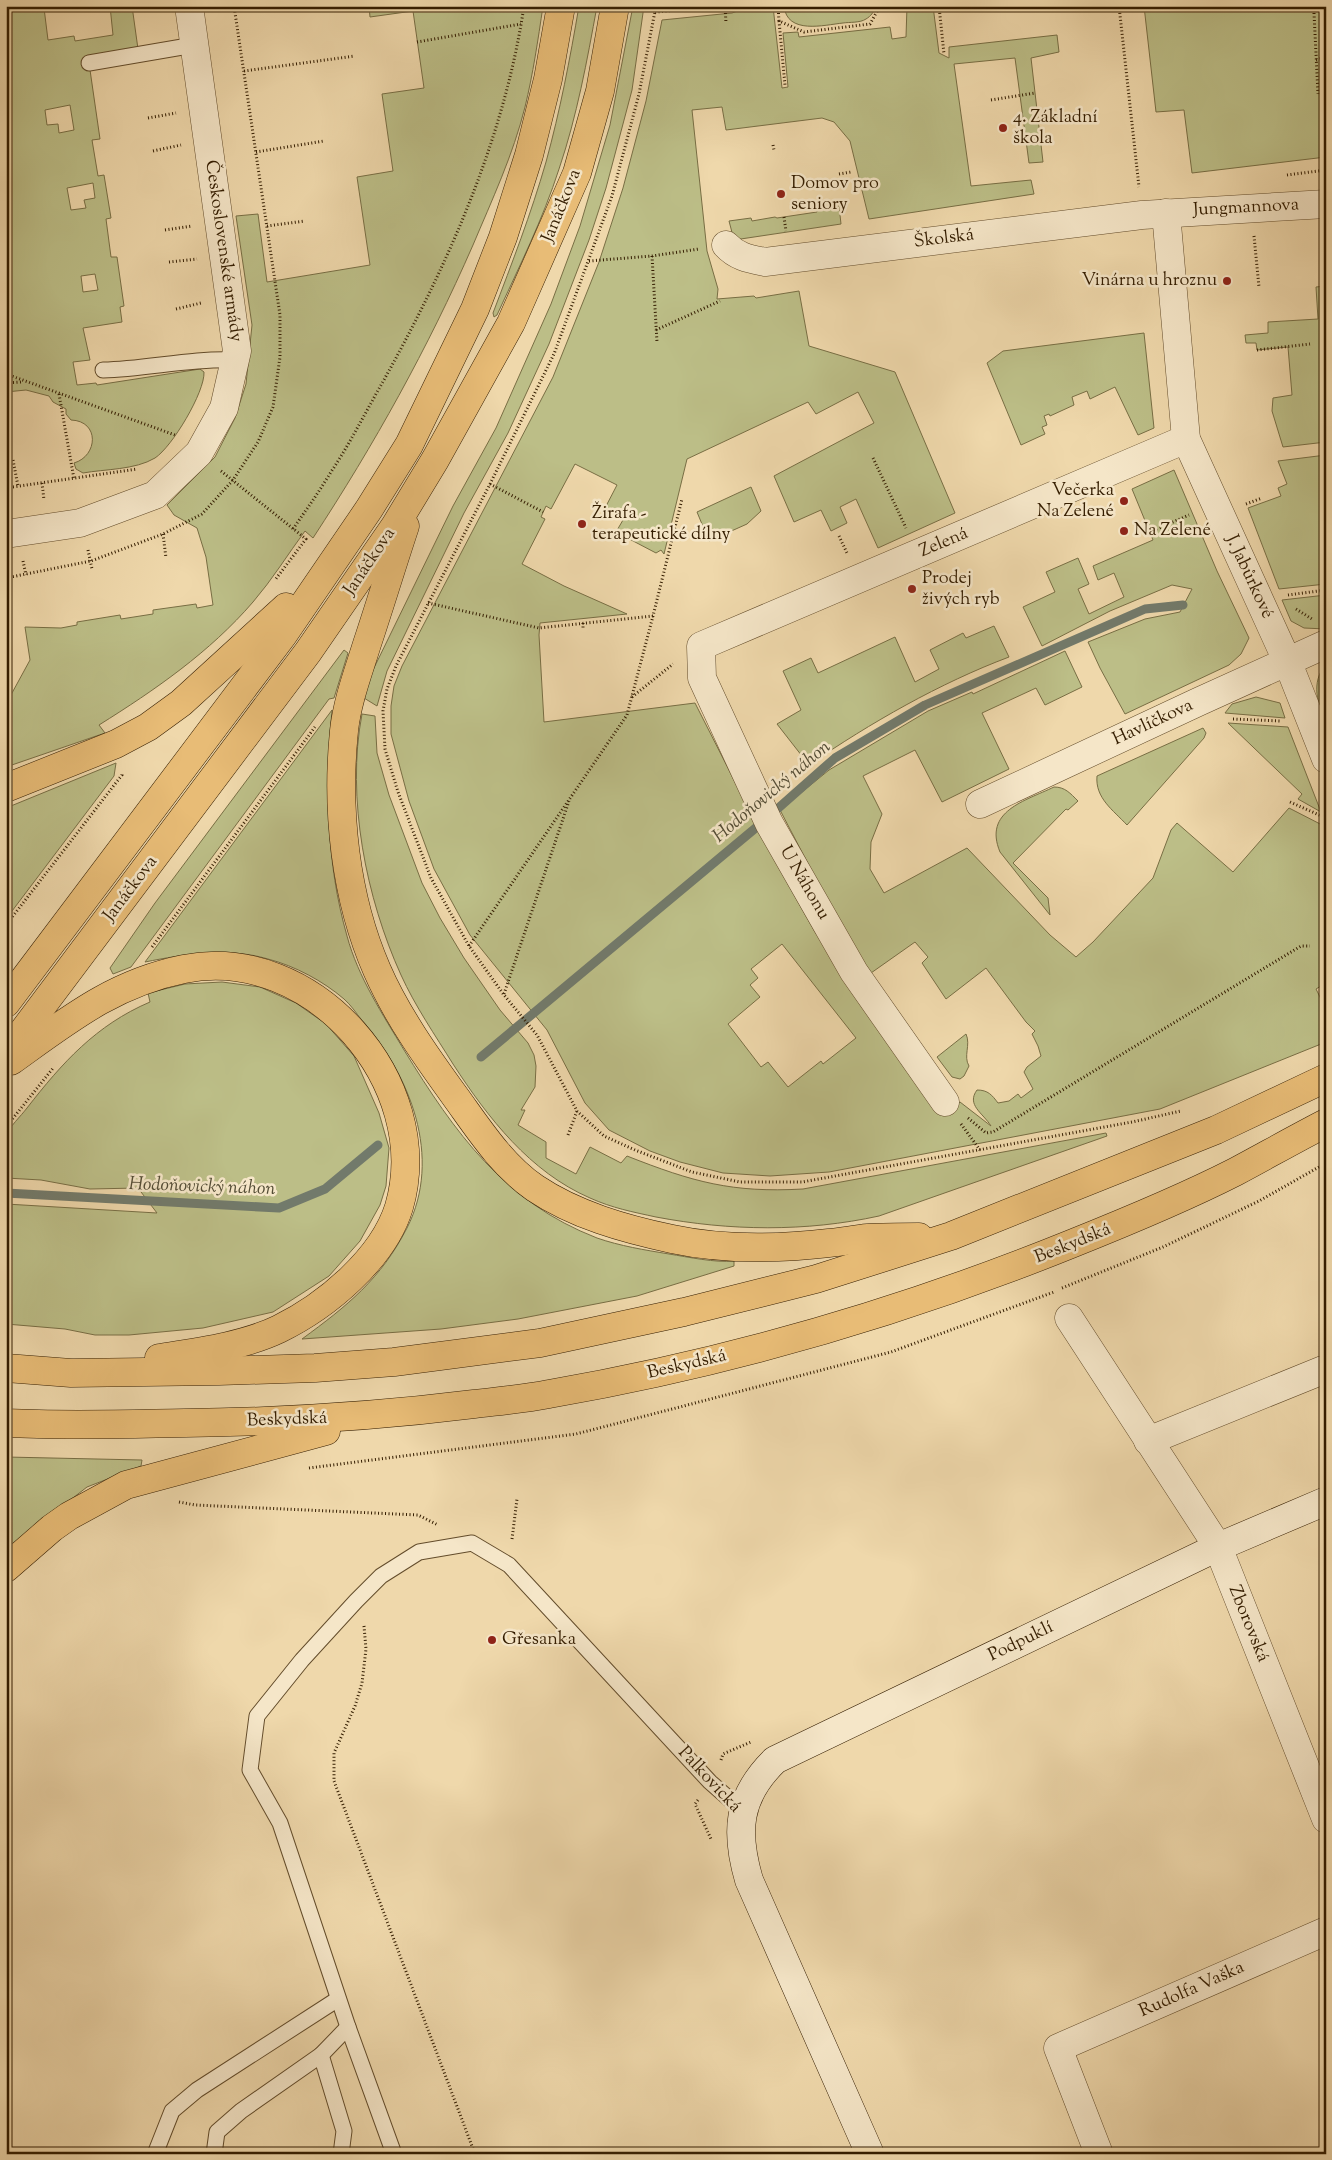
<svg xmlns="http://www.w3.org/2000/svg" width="1332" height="2160" viewBox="0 0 1332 2160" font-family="'Sorts Mill Goudy',serif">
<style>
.green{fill:#bcbe87;stroke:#786e44;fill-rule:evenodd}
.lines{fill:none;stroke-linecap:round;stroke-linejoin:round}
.stream{stroke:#727a6b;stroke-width:9}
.lane-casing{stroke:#634c2b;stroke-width:17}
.street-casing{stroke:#634c2b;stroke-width:29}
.secondary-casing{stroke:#341d00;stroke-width:29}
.primary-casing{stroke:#341d00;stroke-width:29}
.path{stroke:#341d00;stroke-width:3;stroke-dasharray:1 2.5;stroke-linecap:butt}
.lane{stroke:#f5e6c8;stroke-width:15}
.street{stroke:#f5e6c8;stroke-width:28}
.secondary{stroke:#f5e6c8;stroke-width:28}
.primary{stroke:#e8bc76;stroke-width:28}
.poi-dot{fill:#8f2418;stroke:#f5e6c8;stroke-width:2}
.labels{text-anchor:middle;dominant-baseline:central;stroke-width:5;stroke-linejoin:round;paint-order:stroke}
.poi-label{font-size:18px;fill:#341d00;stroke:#f5e6c8;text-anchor:start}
.street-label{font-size:18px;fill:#341d00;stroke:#f5e6c8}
.water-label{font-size:19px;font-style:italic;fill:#534c35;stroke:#f5e6c8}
</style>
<rect width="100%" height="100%" fill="#efd8ab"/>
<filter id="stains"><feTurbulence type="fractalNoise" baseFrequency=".004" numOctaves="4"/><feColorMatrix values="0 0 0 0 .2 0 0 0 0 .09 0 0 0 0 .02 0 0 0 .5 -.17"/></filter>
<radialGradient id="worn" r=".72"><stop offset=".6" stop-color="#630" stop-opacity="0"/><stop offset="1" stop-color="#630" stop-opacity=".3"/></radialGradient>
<g class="green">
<path d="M6,6H56L44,8L48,40L74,36L75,41L113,35L110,6H132L138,49L89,63L100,139L92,140L98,176L104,175L111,218L106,219L111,257H117L124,306L120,307L122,322L83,328L90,360L73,362L77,385L96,383L97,385L200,369L204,372C205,392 172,447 155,458C135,470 105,469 83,473L76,469L74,463C98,456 100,421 71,420L66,414V409L53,402L49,396L26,390L6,392ZM70,105L74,130L59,133L58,124L47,125L45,110ZM93,183L95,198L84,200L86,208L71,210L67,188ZM95,274L98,290L83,292L81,276Z"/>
<path d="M369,6H543C538,40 533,74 525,107C513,155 492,200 473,245C428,348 374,445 313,538L305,531C288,554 272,580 253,602C210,652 155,690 99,725L105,733L6,767V704L30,660L25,627L61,628L77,625V622L120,615L121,619L153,614V610L196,604L197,608L213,605L206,557L197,528L174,515L167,505L215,457L235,418L246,384L252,325L236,216L258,214L267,282L370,265L357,177L393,171L382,94L424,88L413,11L370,17Z"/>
<path d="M579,6H597C587,61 577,116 559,169C543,219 519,267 497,315L494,317L493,313C512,263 531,214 546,162C560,111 570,59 579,6Z"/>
<path d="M633,6H644L632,90L606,188L589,240L549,344L508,433L464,513L387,671L377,706L364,698L372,672L453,506L496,428L551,304L580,226L610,125Z"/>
<path d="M752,6H773L782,88L788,87L783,33L798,32L799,37L890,27L892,39L906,37L907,6H933L939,53L949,58V47L1057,35L1059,52L1031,58L1043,162L1029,163L1015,58L954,64L971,186L1031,180L1034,194L869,219L850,141L834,122L822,118L726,130L722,107L692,110L707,251L718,289L717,299L754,296L756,298L799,291L809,346L895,372L955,513L878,548L856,499L840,507L847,523L831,531L821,510L794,522L774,476L874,423L858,392L816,414L808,402L687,459L664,554L661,550L656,553L616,532L623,520L604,510L617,485L575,464L551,509L546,506L541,517L545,519L522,564L564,586L627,614L540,623L539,635L544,722L695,703L775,861L815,932L943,1111L960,1102L991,1126C983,1113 966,1105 977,1090C988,1090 992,1095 998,1103L1009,1101L1018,1094L1021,1098L1033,1089L1024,1072L1027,1067L1041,1056L1038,1046L1032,1034L1035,1031L1026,1022L986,968L946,999L922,963L928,957L915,942L871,973L838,921L780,810L829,770L928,711L972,692L973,694L1065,651L1082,687L1045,705L1036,688L982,713L1009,769L942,802L915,750L863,776L882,814L871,842L870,869L884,893L967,848L1050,935L1076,957L1093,942L1153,878L1171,830L1177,823L1233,872L1289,808L1326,827V983L1316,989L1326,1009V1042L1160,1109L829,1172L770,1176L723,1173L680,1162L650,1151L609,1130L585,1103L547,1030L470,935L434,869L409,801L391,734V706L394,686L402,666L553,377L599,262L623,188L646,101L662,20L732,13ZM782,944L856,1038L823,1064L821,1061L788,1087L768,1062L761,1067L728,1024L760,997L750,985L758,978L751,969Z"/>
<path d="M784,6H875V7C874,12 871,16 866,19C860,23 850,22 843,23C824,25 787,35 784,6Z"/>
<path d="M1144,6H1326V157L1192,173L1184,110L1156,112Z"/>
<path d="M839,206L841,224L734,240L729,221L751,218L752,221L775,217L777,218L817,212V209Z"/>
<path d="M1326,286V442L1283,447L1272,411L1273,398L1292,395L1288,347L1257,350L1256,343H1246L1245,335L1268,333V322L1318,319L1316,287Z"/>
<path d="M1144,333L1154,428L1138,435L1115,387L1090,399L1087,391L1072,397L1074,405L1050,416L1049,414L1044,416L1047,425L1042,427L1045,434L1021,445L987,363L1003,351Z"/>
<path d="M1326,455V584L1279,589L1248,508L1281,496L1278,488L1287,484L1278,461Z"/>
<path d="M1174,470L1217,571L1249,638L1241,654L1229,665L1125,714L1100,668L1088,642L1145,619L1180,612L1192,589L1172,585L1110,611L1042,646L1023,607L1055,592L1046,572L1078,558L1089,584L1078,589L1089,614L1124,597L1114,573L1098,580L1093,566L1153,540L1132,489Z"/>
<path d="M751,487L761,511L747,524L709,541L697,512Z"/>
<path d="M1326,595V629L1304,628L1291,621L1282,600Z"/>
<path d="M994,626L1009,657C940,683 870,723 809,765L777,724L801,710L783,671L811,658L818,673L895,637L915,682L939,669L930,650L963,633L966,638Z"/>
<path d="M344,650L348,653L334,698L329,699L131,967L113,974L110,968L155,903Z"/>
<path d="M1326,664V724C1318,704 1310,683 1326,664Z"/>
<path d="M1256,697L1280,703L1285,718L1225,713L1232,704Z"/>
<path d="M332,710C325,787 326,862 347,936C358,977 383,1015 404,1050C455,1133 504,1202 597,1238C620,1246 645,1250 669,1254C688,1257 716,1263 734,1261V1266L637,1296L518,1319L441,1329L302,1339C347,1306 381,1279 407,1228C443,1157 410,1075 361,1019C356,1013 351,1005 344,999C323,981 295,966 268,959C228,947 185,954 145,962Z"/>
<path d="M362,714L375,716L377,753L389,795L422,883L440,918L464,958L500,1010L528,1043L534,1055L536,1066L535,1087L521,1110H525L518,1125L546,1142V1158L576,1174L590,1147L621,1163L627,1156C693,1182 732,1193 803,1189L1106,1133L1107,1136L879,1216C806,1232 730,1231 656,1217C633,1212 612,1208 590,1198C530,1172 488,1118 453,1064C435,1035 415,1006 401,975C366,898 346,798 362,714Z"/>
<path d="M1228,723L1288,727L1321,812L1298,799L1302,794Z"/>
<path d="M1203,728L1206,733L1204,738L1127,825C1113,810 1095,798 1097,776Z"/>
<path d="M116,763L114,776L6,919V808Z"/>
<path d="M1054,787C1065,787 1070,793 1078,801L1068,810L1066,809L1013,863L1048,898L1050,915L1000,852C983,811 1025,801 1054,787Z"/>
<path d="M222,982L260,987L296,1003L326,1024L354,1056L379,1113L389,1148L386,1186L380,1205L360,1241L329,1276L273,1312L203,1328L129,1335H95L65,1329L6,1324V1204L157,1213L138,1188L90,1189L41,1180L6,1178C6,1165 3,1148 6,1136C9,1127 21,1116 27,1108C62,1063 96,1025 150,1002L148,993L185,984Z"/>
<path d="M966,1034C971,1045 963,1056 969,1066L964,1076L960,1079L952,1077L937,1057Z"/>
<path d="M6,1457L142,1460L141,1466L87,1487L6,1550Z"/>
</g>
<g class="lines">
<g class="stream">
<path d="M481,1057L758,826L835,758L925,705L1145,609L1183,605"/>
<path d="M6,1193L279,1208L325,1189L378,1145"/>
</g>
<defs>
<g id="lane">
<path d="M89,63L194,45"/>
<path d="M103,370C148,369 190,358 235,360"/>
<path d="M321,2055L348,2027"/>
<path d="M155,2154L172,2111L197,2090L338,1999"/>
<path d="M214,2154L217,2132L241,2111L321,2055L344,2131L341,2154"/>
<path d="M394,2154L348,2027L280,1823L250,1770L257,1716L302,1660L356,1601L381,1576L419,1552L472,1543L509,1565L710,1782L744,1812"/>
</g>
<g id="street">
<path d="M1166,213L1186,439L1288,663L1326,759"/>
<path d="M726,245C737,257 750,259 765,262L1142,215L1326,204"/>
<path d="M6,534L80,523L155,495L199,453L224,408L237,351L189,6"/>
<path d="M980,804L1198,702L1326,644"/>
<path d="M945,1102L854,972L769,823L702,678L701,646L1186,439"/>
<path d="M1069,1318L1218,1547L1326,1819"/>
<path d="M1148,1441L1323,1370"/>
<path d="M1099,2154L1058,2048L1326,1931"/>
</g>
<path id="secondary" d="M870,2154L749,1880C735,1832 737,1797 775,1760L1218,1547L1326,1501"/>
<g id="primary">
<path d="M405,526C392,565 380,605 367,644C358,673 347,702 344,731C336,810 345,897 377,970C397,1016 428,1059 457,1099C480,1131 502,1165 535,1188C575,1215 625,1229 672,1239C723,1250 777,1249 829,1243C842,1242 855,1239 868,1238C885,1237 902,1237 919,1237"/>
<path d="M6,788L116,744L148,727L181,703L286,607"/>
<path d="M6,1003L283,635L369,509L409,445L475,309L503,237L529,155L548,79L561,6"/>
<path d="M6,1054L308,652L395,526L435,460L511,323L577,173L600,91L615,6"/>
<path d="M11,1061C68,1020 114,983 184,969C312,943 435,1083 399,1207C383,1259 326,1306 279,1329C244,1346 197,1352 159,1358"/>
<path d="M6,1368L71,1373L219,1371L315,1368L394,1362L540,1343L684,1312L816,1279L951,1236L1216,1130L1326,1078"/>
<path d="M6,1423C66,1426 126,1424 185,1423C282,1422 378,1416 474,1404C499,1401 524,1399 549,1394C727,1363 903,1312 1071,1244C1126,1222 1182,1199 1235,1172C1265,1156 1295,1139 1326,1123"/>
<path d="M6,1568L52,1528L69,1516L126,1485L326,1431"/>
</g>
</defs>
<use href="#lane" class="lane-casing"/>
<use href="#street" class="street-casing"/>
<use href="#secondary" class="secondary-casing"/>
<use href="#primary" class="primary-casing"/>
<g class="path">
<path d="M656,6L639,94L612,196L554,354L490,484L396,666L387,689L383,711L385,749L398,792L431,878L469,946L504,995L537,1035L577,1111L604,1136L635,1150L692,1172L740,1182H802L1132,1122L1181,1111"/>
<path d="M725,6L726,23"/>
<path d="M778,6L779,21L804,32L870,24L880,6"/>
<path d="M939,6L944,54"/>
<path d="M1119,6L1139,187"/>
<path d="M655,12L729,6"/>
<path d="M1314,13L1318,94"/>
<path d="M779,21L785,85"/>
<path d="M417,42L521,24"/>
<path d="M1316,60L1326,57"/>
<path d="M244,71L355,56"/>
<path d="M991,100L1035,93"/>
<path d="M148,118L176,113"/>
<path d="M773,145L774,150"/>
<path d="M153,151L181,145"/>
<path d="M256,152L324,141"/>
<path d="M839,174L851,172"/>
<path d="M1287,175L1326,170"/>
<path d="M784,217L786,231"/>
<path d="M267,226L305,221"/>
<path d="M165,230L192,226"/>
<path d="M1254,236L1259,287"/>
<path d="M652,256L657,342"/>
<path d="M589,261L652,256L699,249"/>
<path d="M169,262L197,259"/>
<path d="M176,309L201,303"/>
<path d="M656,330L720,301"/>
<path d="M1257,350L1310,344"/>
<path d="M6,374L175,435"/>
<path d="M6,383L22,382"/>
<path d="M59,394L74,479"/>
<path d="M873,458L906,528"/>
<path d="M13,460L18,486"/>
<path d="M221,471L306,539L275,580"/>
<path d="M42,483L44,500"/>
<path d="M490,484L543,512"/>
<path d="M6,488L137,469"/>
<path d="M1246,504L1262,498"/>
<path d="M293,529C306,510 319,492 331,472C349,445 364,415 380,387C446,269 504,141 524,6"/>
<path d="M1150,532L1189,515"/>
<path d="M163,534L166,558"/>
<path d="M839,536L847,553"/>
<path d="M88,550L92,569"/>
<path d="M23,561L26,575"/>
<path d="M6,578L91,561L163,534L202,514L233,480L258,442L273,407L280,357V315L234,6"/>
<path d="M1288,595L1326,590"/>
<path d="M428,603L539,628L653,616L682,499"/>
<path d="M1296,609L1312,619"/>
<path d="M583,623V630"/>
<path d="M632,697L673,664"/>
<path d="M1233,719L1281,721"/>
<path d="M1290,802L1326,818"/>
<path d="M6,925L122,775V772"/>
<path d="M469,946L627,715L653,616"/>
<path d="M152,947L315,727"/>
<path d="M504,994L569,801"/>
<path d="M968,1118L986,1133L993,1132L1301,946H1310"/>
<path d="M961,1124L980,1150"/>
<path d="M6,1127L54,1067"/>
<path d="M568,1135L577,1111"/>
<path d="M1062,1288L1163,1247L1259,1201L1326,1163"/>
<path d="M309,1468L576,1434L891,1352L1054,1292"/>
<path d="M179,1502L195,1505L418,1515L438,1525"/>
<path d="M512,1539L517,1499"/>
<path d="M364,1626L366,1649L362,1683L355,1706L334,1753V1781L475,2154"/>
<path d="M721,1760L723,1754L751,1742"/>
<path d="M698,1800L695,1804L711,1839"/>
</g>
<use href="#lane" class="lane"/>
<use href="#street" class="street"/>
<use href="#secondary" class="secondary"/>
<use href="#primary" class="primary"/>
</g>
<g class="poi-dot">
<circle cx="1003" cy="128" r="5"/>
<circle cx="781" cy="194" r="5"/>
<circle cx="1227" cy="281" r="5"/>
<circle cx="1124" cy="501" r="5"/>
<circle cx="582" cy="524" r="5"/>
<circle cx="1124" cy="531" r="5"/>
<circle cx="912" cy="589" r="5"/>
<circle cx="492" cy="1640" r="5"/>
</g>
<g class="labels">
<g class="poi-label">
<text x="1013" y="118">4. Základní<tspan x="1013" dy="21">škola</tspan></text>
<text x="791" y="184">Domov pro<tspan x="791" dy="21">seniory</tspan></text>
<text x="1217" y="281" text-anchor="end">Vinárna u hroznu</text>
<text x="1114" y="491" text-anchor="end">Večerka<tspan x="1114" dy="21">Na Zelené</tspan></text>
<text x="592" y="514">Žirafa -<tspan x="592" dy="21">terapeutické dílny</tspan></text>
<text x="1134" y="531">Na Zelené</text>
<text x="922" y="579">Prodej<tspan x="922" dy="21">živých ryb</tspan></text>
<text x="502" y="1640">Gřesanka</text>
</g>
<g class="street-label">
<text transform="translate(562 206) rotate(-68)">Janáčkova</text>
<text transform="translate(1246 208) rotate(-3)">Jungmannova</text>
<text transform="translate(944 239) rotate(-7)">Školská</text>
<text transform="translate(223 251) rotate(82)">Československé armády</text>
<text transform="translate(944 543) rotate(-23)">Zelená</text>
<text transform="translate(370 562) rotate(-56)">Janáčkova</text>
<text transform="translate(1249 577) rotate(65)">J. Jabůrkové</text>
<text transform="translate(1153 723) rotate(-25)">Havlíčkova</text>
<text transform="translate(804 883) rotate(60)">U Náhonu</text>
<text transform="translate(131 889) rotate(-53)">Janáčkova</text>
<text transform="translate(1073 1244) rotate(-22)">Beskydská</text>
<text transform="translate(687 1365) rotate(-13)">Beskydská</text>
<text transform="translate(287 1420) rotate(-2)">Beskydská</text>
<text transform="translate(1248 1624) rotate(68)">Zborovská</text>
<text transform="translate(1021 1642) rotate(-26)">Podpuklí</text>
<text transform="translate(709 1780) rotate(47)">Palkovická</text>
<text transform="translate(1192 1990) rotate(-24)">Rudolfa Vaška</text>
</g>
<g class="water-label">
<text transform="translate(772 792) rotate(-40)">Hodoňovický náhon</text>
<text transform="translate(202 1187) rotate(2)">Hodoňovický náhon</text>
</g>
</g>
<rect width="1332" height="2160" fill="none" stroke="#efd8ab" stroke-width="25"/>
<rect x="8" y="8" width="1317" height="2145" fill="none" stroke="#341d00" stroke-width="2.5"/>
<rect x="12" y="12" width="1307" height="2135" fill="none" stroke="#341d00"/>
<rect width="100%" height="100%" filter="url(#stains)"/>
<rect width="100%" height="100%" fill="url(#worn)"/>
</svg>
